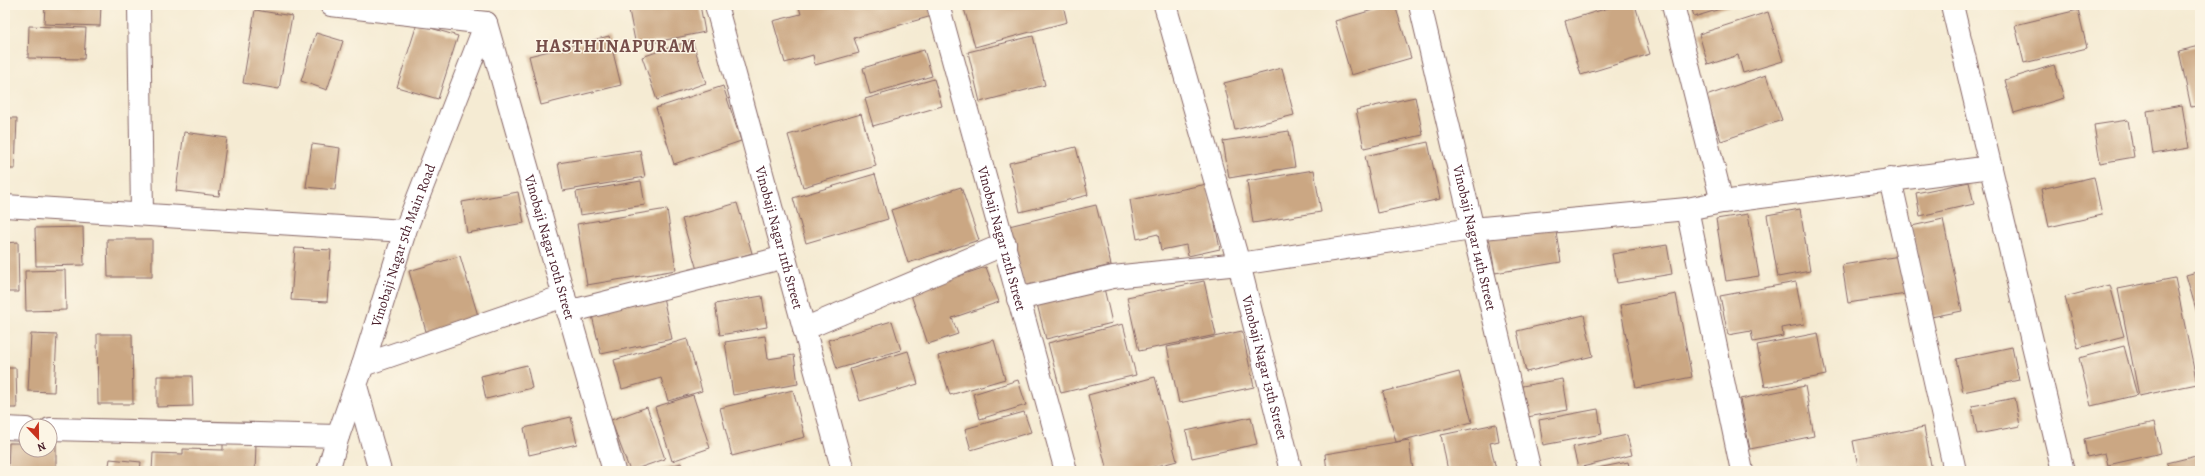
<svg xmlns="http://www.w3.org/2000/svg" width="2205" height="476" viewBox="0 0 2205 476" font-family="Alegreya,serif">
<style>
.building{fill:#cba783}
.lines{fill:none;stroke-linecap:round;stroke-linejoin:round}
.street-casing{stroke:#866666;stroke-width:24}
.secondary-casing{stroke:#866666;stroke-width:24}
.street{stroke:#fff;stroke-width:22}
.secondary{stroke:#fff;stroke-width:22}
.labels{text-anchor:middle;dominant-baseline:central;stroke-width:3;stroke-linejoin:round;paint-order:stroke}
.street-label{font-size:14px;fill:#4a1f2b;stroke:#fcf5e5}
.district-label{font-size:18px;font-weight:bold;letter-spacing:1px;fill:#774f4a;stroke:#fcf5e5}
</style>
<rect width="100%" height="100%" fill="#fcf5e5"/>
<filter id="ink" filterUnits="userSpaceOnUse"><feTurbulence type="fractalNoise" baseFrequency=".025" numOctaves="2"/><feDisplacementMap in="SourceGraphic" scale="8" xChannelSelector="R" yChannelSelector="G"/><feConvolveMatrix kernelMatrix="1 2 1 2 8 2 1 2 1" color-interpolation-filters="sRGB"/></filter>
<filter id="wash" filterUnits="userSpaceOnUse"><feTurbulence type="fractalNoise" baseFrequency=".012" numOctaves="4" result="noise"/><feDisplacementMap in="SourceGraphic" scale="16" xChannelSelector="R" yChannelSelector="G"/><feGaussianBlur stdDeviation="0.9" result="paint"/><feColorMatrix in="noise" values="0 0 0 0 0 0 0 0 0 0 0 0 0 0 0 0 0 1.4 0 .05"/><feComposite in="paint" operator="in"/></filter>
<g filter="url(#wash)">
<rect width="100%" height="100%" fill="#f5ebd3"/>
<g id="blocks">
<g class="building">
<path d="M45,5H101L100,26L44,24Z"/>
<path d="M628,5H700L705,32L636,46Z"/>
<path d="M808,5H929L932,16L854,38L859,53L815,65L813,55L785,63L773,21L801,14L799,7Z"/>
<path d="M963,5H1063L1067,22L975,47Z"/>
<path d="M1390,5H1395L1411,58L1351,75L1335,21Z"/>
<path d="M1618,5H1635L1650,54L1581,75L1565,21Z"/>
<path d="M1691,5H1733L1694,17Z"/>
<path d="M255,10L292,16L279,89L243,83Z"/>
<path d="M2078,10L2087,48L2024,63L2015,25Z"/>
<path d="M1768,12L1783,61L1743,73L1738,55L1708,65L1699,34Z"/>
<path d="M417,24L458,36L438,99L397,87Z"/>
<path d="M29,26L86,28L84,59L28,58Z"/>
<path d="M316,33L343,41L327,90L301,81Z"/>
<path d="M609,36L621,85L541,105L529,56Z"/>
<path d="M1033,36L1045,85L980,102L968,52Z"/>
<path d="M692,40L706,83L657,100L642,57Z"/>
<path d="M2200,46V105L2191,107L2179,51Z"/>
<path d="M924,50L932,76L870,94L863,68Z"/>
<path d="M2054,65L2064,98L2014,113L2005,80Z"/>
<path d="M1282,68L1294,115L1235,130L1224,83Z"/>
<path d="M1766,75L1782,120L1721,141L1706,96Z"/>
<path d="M934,79L942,106L873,126L865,99Z"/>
<path d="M723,86L741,141L674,164L656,108Z"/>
<path d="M1415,97L1423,135L1364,148L1356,110Z"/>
<path d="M2182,105L2189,148L2153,154L2147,111Z"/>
<path d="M861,114L876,166L803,187L788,135Z"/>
<path d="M5,118H17L15,169H5Z"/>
<path d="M2128,120L2134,157L2100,163L2094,125Z"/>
<path d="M1289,131L1295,167L1229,178L1223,141Z"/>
<path d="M184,132L227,138L219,196L176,191Z"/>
<path d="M1428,142L1440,199L1377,213L1365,156Z"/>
<path d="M312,144L340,148L335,190L306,187Z"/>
<path d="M1076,147L1088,195L1020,212L1009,163Z"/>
<path d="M640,150L645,177L563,191L558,163Z"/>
<path d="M1314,170L1321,212L1253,223L1247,181Z"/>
<path d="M875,174L888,219L806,243L793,198Z"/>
<path d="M2094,177L2102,215L2049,227L2041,189Z"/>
<path d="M641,181L645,205L580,215L576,192Z"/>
<path d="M1969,182L1974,204L1920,216L1916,193Z"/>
<path d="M1207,184L1220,249L1188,256L1186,245L1161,250L1158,234L1137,239L1130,200Z"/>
<path d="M961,187L979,240L908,263L891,210Z"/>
<path d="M518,192L524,223L467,233L462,202Z"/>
<path d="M737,203L752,253L697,270L682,219Z"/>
<path d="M1096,205L1111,265L1024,286L1009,226Z"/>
<path d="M667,209L676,270L587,285L577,224Z"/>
<path d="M1800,209L1810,271L1778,277L1767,215Z"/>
<path d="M1748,214L1759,276L1726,281L1716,219Z"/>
<path d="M1943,219L1962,311L1931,317L1912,226Z"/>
<path d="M1555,226L1561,262L1495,273L1489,237Z"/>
<path d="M83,227L84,265L36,266L35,228Z"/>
<path d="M107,239H152V277H108Z"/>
<path d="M18,242L19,292H5V243Z"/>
<path d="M1667,245L1672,274L1617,283L1612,254Z"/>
<path d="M295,248L331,250L327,302L291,300Z"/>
<path d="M460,256L479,319L427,335L409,271Z"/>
<path d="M1900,256L1906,294L1848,303L1842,265Z"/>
<path d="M986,267L999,302L952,318L958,334L928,344L910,292Z"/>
<path d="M65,270L66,310L26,311L25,271Z"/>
<path d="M2200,271V323L2186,275Z"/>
<path d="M2175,278L2197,384L2139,396L2118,289Z"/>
<path d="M1204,281L1216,335L1139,351L1127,297Z"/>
<path d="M1796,282L1804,324L1782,328L1783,336L1753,342L1751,331L1728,335L1720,296Z"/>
<path d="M2110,285L2124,336L2078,348L2065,297Z"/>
<path d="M1104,288L1112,323L1046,339L1037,304Z"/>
<path d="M1676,294L1692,377L1636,388L1620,305Z"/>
<path d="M762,296L767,327L720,335L715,304Z"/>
<path d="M663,297L672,339L601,354L591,311Z"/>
<path d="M1584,315L1593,356L1526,372L1517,331Z"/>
<path d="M892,321L901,350L837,369L828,340Z"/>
<path d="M1123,324L1136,375L1061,393L1048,343Z"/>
<path d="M1242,331L1254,387L1179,403L1167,347Z"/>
<path d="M1818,333L1826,375L1765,387L1757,345Z"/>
<path d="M31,334L57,335L54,392L28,391Z"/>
<path d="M97,334H132L133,404H98Z"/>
<path d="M765,336L768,359L794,355L798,384L733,395L725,342Z"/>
<path d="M687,339L702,391L668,401L661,378L622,389L614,360Z"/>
<path d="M994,340L1005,379L950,395L938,356Z"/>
<path d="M2124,346L2137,395L2091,406L2079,358Z"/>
<path d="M2012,347L2019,380L1963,392L1956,359Z"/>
<path d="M908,351L918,384L860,401L850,369Z"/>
<path d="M527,365L532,388L486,399L481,376Z"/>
<path d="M5,368H16L17,408H5Z"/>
<path d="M1459,372L1472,422L1396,442L1383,392Z"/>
<path d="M157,376H192L193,406L157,407Z"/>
<path d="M1155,377L1177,461L1139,471H1107L1088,395Z"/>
<path d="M1563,379L1568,410L1527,417L1522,386Z"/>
<path d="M1018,380L1026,405L980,419L973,394Z"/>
<path d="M1805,386L1814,436L1750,449L1740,399Z"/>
<path d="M793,390L805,437L732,456L720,408Z"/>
<path d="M693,395L710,448L672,461L655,407Z"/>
<path d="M2015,398L2020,426L1977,434L1972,406Z"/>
<path d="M647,407L665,459L630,471L611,420Z"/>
<path d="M1598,409L1602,434L1543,445L1539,420Z"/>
<path d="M1024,412L1031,432L971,450L965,429Z"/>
<path d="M571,417L577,444L529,455L524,428Z"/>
<path d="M1251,417L1257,444L1192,458L1186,431Z"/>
<path d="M2154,423L2161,453L2108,465L2105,453L2087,457L2084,439Z"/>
<path d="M1496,424L1499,441L1490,443L1496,469L1448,471L1441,435Z"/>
<path d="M1924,427L1932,471H1859L1853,441Z"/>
<path d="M1627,435L1632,455L1578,468L1573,447Z"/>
<path d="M1409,440L1413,471H1327L1325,454Z"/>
<path d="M9,443H26V450H50V443H56V471H8Z"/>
<path d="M223,444L256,445L255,471H152L153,453L183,454V449L223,450Z"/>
<path d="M2200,455V471H2169L2167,463Z"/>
<path d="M110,459L141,462L140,471H108Z"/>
<path d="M1628,462L1630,471H1587V470Z"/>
<path d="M681,463L683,471H653Z"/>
</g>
</g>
</g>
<g filter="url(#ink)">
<use href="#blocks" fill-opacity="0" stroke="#866666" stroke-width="1"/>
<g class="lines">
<defs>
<g id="street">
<path d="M139,5L142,213"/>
<path d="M331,5L486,23"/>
<path id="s1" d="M938,5L1066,471"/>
<path id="s2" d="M1165,5L1239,264L1291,471"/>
<path id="s3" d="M1420,5L1530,471"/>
<path d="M1673,5L1722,202"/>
<path d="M1952,5L2063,471"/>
<path id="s4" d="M486,23L614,471"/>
<path d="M1890,179L1955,471"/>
<path d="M5,206L405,231"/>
<path d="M1687,209L1742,471"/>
<path d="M1018,299L1113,277L1239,264L1472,229L1687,209L1722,202L1991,167"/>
<path d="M568,312L785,257"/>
<path d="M804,329L1005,244"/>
<path d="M363,365L564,296"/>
<path d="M356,386L380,471"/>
<path d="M5,428L26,429"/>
<path d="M50,429L338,436"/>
<path id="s5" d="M328,471L338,436L363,365L405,231L486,23"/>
</g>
<g id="secondary">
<path id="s6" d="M716,5L843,471"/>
</g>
</defs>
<use href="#street" class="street-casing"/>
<use href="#secondary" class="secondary-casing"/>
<use href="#street" class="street"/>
<use href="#secondary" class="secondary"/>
</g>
</g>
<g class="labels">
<g class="street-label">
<text stroke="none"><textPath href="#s6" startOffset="241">Vinobaji Nagar 11th Street</textPath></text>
<text stroke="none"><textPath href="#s1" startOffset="242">Vinobaji Nagar 12th Street</textPath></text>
<text stroke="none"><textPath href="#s3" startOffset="239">Vinobaji Nagar 14th Street</textPath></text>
<text stroke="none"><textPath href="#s5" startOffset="238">Vinobaji Nagar 5th Main Road</textPath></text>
<text stroke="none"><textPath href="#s4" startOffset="233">Vinobaji Nagar 10th Street</textPath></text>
<text stroke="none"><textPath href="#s2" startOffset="376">Vinobaji Nagar 13th Street</textPath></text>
</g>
<g class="district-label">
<text x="616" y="46">HASTHINAPURAM</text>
</g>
</g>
<rect width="2205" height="476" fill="none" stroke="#fcf5e5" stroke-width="20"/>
<g transform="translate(38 438) rotate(158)"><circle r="19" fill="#fcf5e5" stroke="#b59f9b"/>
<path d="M0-3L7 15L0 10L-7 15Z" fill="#c8321e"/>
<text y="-6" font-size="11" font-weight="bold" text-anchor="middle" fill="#4a1f2b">N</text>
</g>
</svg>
